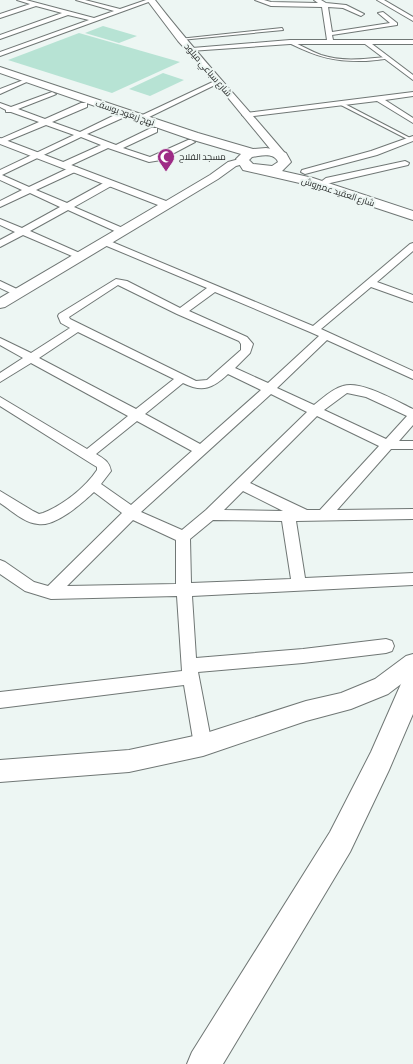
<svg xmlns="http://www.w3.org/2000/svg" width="413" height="1064" viewBox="0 0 413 1064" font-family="'Asap Condensed',Cairo,sans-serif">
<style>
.green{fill:#b7e3d4}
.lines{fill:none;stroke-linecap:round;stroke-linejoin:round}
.service-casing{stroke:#707775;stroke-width:2}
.minor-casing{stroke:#707775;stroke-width:2}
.tertiary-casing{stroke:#707775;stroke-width:2}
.secondary-casing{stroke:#707775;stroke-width:2}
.primary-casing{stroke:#707775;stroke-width:2}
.service{fill:#fff;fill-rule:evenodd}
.minor{fill:#fff;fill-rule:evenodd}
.tertiary{fill:#fff;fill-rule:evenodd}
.secondary{fill:#fff;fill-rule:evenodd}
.primary{fill:#fff;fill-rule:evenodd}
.labels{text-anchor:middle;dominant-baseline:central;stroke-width:4;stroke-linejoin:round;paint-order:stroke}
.far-street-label{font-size:9px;fill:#272a29;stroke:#edf6f3}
.far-poi-label{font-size:9px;fill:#272a29;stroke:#edf6f3;text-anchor:start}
</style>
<rect width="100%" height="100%" fill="#edf6f3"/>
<g class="green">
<path d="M103,26L137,36L119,43L85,33Z"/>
<path d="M79,33L180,62L112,93L8,60Z"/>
<path d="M163,73L184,80L150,96L129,89Z"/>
</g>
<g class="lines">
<defs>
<g id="service">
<path d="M282,28L283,30L181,40L179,39Z"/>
<path d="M290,41C301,45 310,51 321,55C342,62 365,59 386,57L388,58C382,60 373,60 366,61C334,62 318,57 289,43Z"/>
<path d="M339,102H341L412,139L409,140L339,104Z"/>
</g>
<g id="minor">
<path d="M17,0H26L94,18L114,11L76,0H85L120,9L146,0H154L0,56V52L89,20L68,15L0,39V35L62,13L36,6L0,18V14L30,4Z"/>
<path d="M255,0H264L271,2L318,3L314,0H321L326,3L346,5L364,14L361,16L343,8L328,7L332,32L390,23L378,13L383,12L397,23V25L332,35L333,40H413V44H372L413,75V80L365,44H290L190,51V49L192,48L290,40H327L322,7L271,6Z"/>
<path d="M377,0H384L413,17V21Z"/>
<path d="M26,79L31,80L0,94V89Z"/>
<path d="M219,79L222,81L221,82L143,120H140L136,118Z"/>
<path d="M52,92L56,94L54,95L18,109L45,119L81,103H87V107L52,122L80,132L123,111H129V115L87,134L116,145L151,128H157V132L123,148L150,157L188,140H191L195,142L161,160L149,162L108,148L67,167H61V163L101,145L81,137L2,175L29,187L71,167H77L78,169L77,171L36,190L67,203L107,181H113L114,183L113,185L74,207L125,229L127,231L125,233H119L68,210L30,231L82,254L84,256L82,258L79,259L23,235L0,247V240L15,232L0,225V219L22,228L60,207L30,193L0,207V201L22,190L0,180V170L74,135L46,125L0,144V139L39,122L11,112H6V110L0,107V103L11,107Z"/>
<path d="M413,92V96L385,100L413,118V123L377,101L246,117L242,115L246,113Z"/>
<path d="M413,136V141L377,155L305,174L301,172L302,170L371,151Z"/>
<path d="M405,161L409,163L408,165L326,184L322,181L326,178Z"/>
<path d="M105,239L313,326L410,244L413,243V251L377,282L413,295V302L371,287L321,329L413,371V379L327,340L277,388L314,405C323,398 332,389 343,386C361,380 396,401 413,409V425L399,441H413V449H391L337,510L413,509V519L296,521L305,578L413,573V585L192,596L196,658L303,649L386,639L392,641L394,646L392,651L386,653L303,663L198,672L212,745L209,751L203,753L197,751L194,745L184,685L0,708V692L182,671L177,596L51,599L25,591L0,574V560L5,562L34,582L48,586L122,513L94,492C82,503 56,527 38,524C24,523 11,510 0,503V491L33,511L39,514L43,513C63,505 85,488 97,470V467L92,464L0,406V397L87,449L128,416L31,363L0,382V373L23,358L0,345V338L31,353L70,328L61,323L58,316L59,314L116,279L127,281L180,308L207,288L102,244L100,242L102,240ZM118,285L177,314L239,341L241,344V350L207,380L196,381L70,319L69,317ZM215,292L310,332L319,336L268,383L235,368L250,353L253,344L247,337L189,311ZM78,332L174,379L136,409L39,358ZM228,374L261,390L200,444L145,414L183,383C203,393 213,388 228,374ZM347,393L366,397L407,416L386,439L324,410ZM271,394L307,412L206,510L182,530L141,512ZM317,416L379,446L320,510H307L250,483ZM137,421L192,451L131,505L101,484L111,471C109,461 104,459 96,454ZM243,491L283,511L224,510ZM133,520L176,540V584L67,586ZM213,520L282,521L291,579L191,583L190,539Z"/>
<path d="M0,281L21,291L22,293L17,296L0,288Z"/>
</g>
<g id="tertiary">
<path d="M147,0H155C195,52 241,101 284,152L285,154L284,156H276L216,83L178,41Z"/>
<path d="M0,138L166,201L210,175L228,162L243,158L248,161L247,163L236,166L218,179L5,307L0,308V298L158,205L0,144Z"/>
<path d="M413,654V675L388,694L351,709L306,721L203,756L129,772L0,782V760L129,750L203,734L306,701L341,693L375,679L406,656Z"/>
</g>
<path id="secondary" d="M413,674V714L389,770L350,852L223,1064H187L192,1052L330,832L371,752L404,677Z"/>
<path id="primary" d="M0,67L198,133L253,149L266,148L279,150L286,153L291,162L282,171L313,178L413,211V220L304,184L243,170L236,159L241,154L190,139L0,73ZM258,156C265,155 275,154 278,162L272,166L253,164L249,160L252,157Z"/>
</defs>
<use href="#service" class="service-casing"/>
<use href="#minor" class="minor-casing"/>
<use href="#tertiary" class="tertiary-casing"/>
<use href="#secondary" class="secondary-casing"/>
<use href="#primary" class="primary-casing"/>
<use href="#service" class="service"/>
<use href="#minor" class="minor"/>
<use href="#tertiary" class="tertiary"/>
<use href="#secondary" class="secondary"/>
<use href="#primary" class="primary"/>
</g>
<defs>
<symbol id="mosque-pin" viewBox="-11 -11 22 30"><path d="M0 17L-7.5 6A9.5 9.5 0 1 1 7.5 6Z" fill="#9e2b86" stroke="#edf6f3"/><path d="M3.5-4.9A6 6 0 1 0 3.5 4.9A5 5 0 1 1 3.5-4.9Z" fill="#fff"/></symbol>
</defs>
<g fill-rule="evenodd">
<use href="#mosque-pin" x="156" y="147" width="20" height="27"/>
</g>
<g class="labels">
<g class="far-street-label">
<text transform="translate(208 70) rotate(49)">شارع سباعي ميلود</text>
<text transform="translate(125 113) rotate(19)">نهج زيغود يوسف</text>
<text transform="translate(338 192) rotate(18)">شارع العقيد عميروش</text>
</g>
<g class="far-poi-label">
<text x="179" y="157">مسجد الفلاح</text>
</g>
</g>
</svg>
